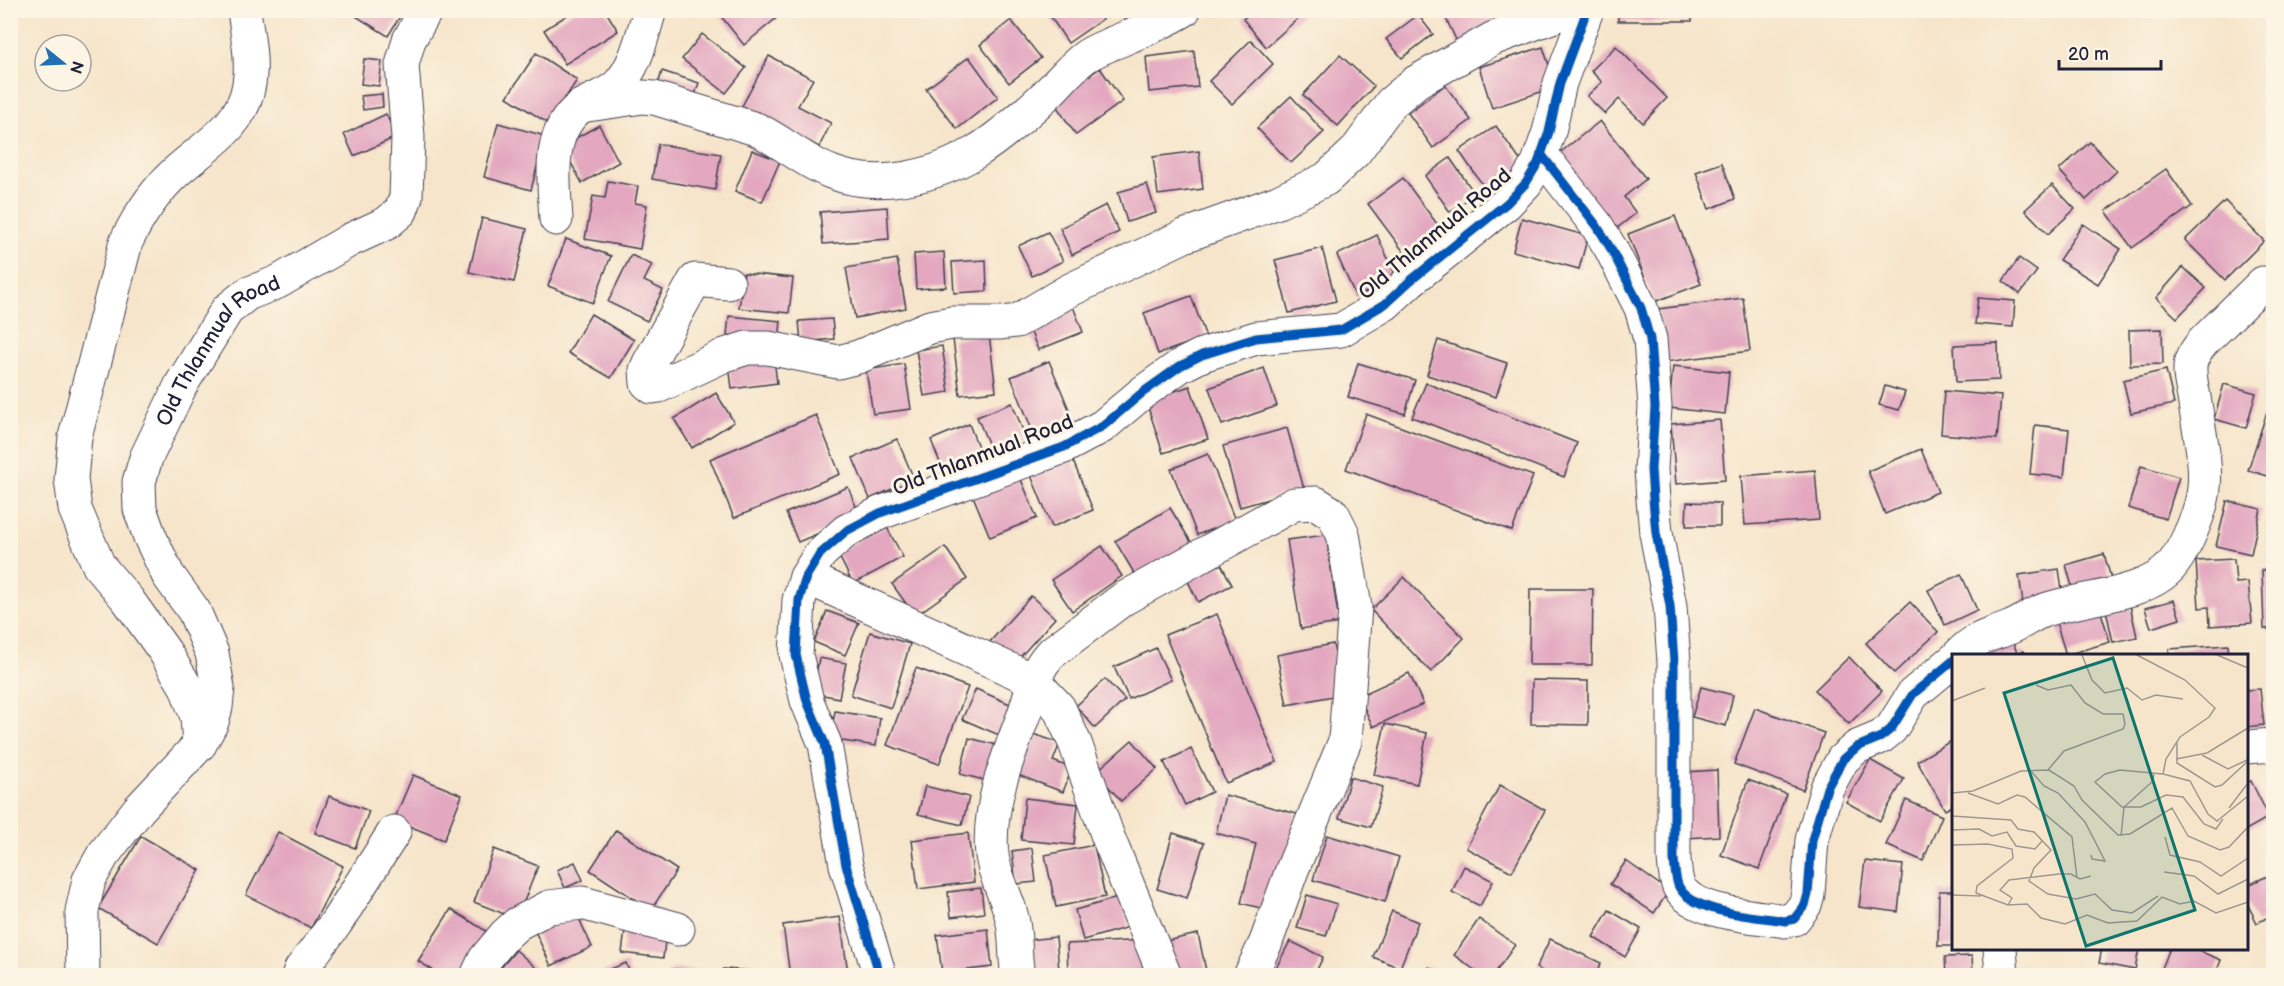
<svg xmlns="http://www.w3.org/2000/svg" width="2284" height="986" viewBox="0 0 2284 986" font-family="'Balsamiq Sans',sans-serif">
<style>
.building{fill:#e3a8c0}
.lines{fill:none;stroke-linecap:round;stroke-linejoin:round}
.street-casing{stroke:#423f51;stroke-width:35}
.street{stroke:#fff;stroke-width:33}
.cycleway-casing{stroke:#fcf5e5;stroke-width:13}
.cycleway{stroke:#0057b8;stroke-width:9}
.labels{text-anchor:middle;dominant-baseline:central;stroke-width:6;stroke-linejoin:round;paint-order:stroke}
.street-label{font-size:21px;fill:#22223b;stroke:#fcf5e5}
.inset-road{fill:none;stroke:#a19791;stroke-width:1.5}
.view{fill:#0f766e;fill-opacity:0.15;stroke:#0f766e;stroke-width:3}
.inset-edge{fill:none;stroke:#22223b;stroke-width:3}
</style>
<rect width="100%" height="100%" fill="#fcf5e5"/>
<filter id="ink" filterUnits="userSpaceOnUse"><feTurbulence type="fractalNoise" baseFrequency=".0167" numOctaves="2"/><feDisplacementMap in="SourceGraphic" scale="12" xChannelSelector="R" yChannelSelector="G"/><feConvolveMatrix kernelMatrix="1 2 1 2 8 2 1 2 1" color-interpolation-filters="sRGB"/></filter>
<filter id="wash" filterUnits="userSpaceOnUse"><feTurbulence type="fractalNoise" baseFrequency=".008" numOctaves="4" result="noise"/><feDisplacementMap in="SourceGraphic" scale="24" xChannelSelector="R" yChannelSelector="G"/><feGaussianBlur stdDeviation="1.35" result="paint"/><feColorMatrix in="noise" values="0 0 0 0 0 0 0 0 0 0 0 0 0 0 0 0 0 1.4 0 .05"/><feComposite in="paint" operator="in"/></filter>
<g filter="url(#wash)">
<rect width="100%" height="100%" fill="#f6e5cb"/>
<g id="blocks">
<g class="building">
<path d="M346,10H404L388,36Z"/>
<path d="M575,10H605L618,31L565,64L544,30Z"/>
<path d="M726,10H775L779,16L744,45L720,15Z"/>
<path d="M1046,10H1107L1110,14L1068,43Z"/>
<path d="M1253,10H1296L1301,16L1266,47L1243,19Z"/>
<path d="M1442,10H1502L1506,20L1458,44Z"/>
<rect x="1618" y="10" width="74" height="11"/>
<path d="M1418,15L1433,34L1402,58L1386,39Z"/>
<path d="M1011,20L1041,58L1009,83L980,45Z"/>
<path d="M702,34L746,68L726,93L682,59Z"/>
<path d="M1251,40L1273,64L1232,104L1209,81Z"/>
<path d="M1616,46L1667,98L1643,123L1619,99L1605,114L1587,96L1602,82L1591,71Z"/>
<path d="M1543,47L1556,87L1492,108L1479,67Z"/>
<path d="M1194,51L1198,87L1149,92L1146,57Z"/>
<path d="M536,53L577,80L549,124L507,97Z"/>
<path d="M1340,55L1374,86L1338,126L1303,95Z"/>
<path d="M769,56L813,79L798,106L831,123L819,147L742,106Z"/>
<path d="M969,57L998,97L957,129L926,89Z"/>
<path d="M364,59L382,61L379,86L361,84Z"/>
<path d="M1100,68L1123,101L1076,135L1053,101Z"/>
<path d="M662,71L699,83L693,100L657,88Z"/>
<path d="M1445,85L1471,120L1433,148L1408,113Z"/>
<path d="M382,94L383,107L363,110L361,96Z"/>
<path d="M1291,96L1324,132L1291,163L1257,128Z"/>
<path d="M386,114L396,137L354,156L344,134Z"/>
<path d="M1600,121L1646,179L1624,197L1636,213L1616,229L1557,155Z"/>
<path d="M498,123L545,136L531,190L484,177Z"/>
<path d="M599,125L619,162L582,183L562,146Z"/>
<path d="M1496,126L1524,166L1487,191L1459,151Z"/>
<path d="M2090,142L2117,171L2086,200L2059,170Z"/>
<path d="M658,144L721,154L715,190L652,179Z"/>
<path d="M752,150L780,161L762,202L735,191Z"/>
<path d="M1199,151L1203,189L1158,195L1153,157Z"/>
<path d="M1450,158L1475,194L1450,212L1425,176Z"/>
<path d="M1722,163L1735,199L1709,209L1696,172Z"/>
<path d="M2166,169L2192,206L2132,248L2106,211Z"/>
<path d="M1403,178L1446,236L1412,263L1368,204Z"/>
<path d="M608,181L638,186L635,203L647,205L640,249L585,239L593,196L605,198Z"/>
<path d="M1147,184L1156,213L1127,222L1118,192Z"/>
<path d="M2052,185L2075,209L2048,234L2025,210Z"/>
<path d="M2225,201L2264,241L2225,280L2185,240Z"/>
<path d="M1106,205L1119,232L1072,255L1060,228Z"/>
<path d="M887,207L889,239L823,244L820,212Z"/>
<path d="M1675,216L1701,284L1654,302L1628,234Z"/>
<path d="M482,218L527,229L514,282L469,272Z"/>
<path d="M1522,218L1588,236L1579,269L1513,251Z"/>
<path d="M2083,224L2121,249L2098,284L2059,260Z"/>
<path d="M1048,232L1063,261L1032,276L1018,246Z"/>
<path d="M1377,235L1397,278L1356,297L1337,255Z"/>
<path d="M566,239L611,256L593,303L548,286Z"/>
<path d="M1322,248L1336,301L1289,313L1275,260Z"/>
<path d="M944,252L946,287L916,289L914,254Z"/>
<path d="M631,255L652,265L644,281L663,290L647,321L608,302Z"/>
<path d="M2019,258L2037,271L2020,294L2003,281Z"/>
<path d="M897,259L906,308L855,318L846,268Z"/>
<path d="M986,260L987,291L954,293L952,262Z"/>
<path d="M2183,267L2206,288L2177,318L2156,298Z"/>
<path d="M744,273L793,278L789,313L739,308Z"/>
<path d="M1191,296L1206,337L1158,354L1144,313Z"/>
<path d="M1743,298L1750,351L1665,362L1658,309Z"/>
<path d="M1978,298L2015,301L2013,327L1975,324Z"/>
<path d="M1072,304L1083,332L1038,350L1027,322Z"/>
<path d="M591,314L634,340L611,378L568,353Z"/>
<path d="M729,316L781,321L779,341L727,335Z"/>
<path d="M832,319L834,339L801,342L799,321Z"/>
<path d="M2162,329L2163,364L2130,365L2129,330Z"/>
<path d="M989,334L996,391L960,395L953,339Z"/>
<path d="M1438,340L1507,363L1496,397L1427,375Z"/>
<path d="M1998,343L1999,380L1956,382L1954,345Z"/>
<path d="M942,346L949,392L924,396L916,350Z"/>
<path d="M774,359L777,383L732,389L729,364Z"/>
<path d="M1049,361L1075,424L1036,440L1011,377Z"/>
<path d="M1358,363L1415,380L1405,414L1348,397Z"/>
<path d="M904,364L911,409L873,414L866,370Z"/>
<path d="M1673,366L1729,372L1725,414L1669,408Z"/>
<path d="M1264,368L1277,406L1222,425L1209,388Z"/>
<path d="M2166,370L2174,404L2131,413L2123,380Z"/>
<path d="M1426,383L1577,443L1564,477L1412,417Z"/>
<path d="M2224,384L2256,393L2246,428L2214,419Z"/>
<path d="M1190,386L1208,439L1163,453L1146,401Z"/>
<path d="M1885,386L1905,392L1899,410L1879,405Z"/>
<path d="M1944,391L2001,396L1997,439L1941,434Z"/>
<path d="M716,393L734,422L692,448L674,419Z"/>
<path d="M1012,403L1028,443L994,457L977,417Z"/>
<path d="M2267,412L2274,414V478L2248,470Z"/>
<path d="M1366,414L1533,476L1512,531L1346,469Z"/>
<path d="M816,415L840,474L734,518L710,459Z"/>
<path d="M1720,420L1725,480L1676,484L1671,424Z"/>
<path d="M969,424L982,457L944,473L931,440Z"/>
<path d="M2035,425L2069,429L2064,477L2030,474Z"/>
<path d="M1287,428L1304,489L1240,507L1223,446Z"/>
<path d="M897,439L914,479L870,499L853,458Z"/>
<path d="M1921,449L1938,492L1885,514L1868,471Z"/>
<path d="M1208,454L1235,520L1197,535L1171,469Z"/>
<path d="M1071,456L1093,510L1052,527L1030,473Z"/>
<path d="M2141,466L2179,477L2166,519L2128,508Z"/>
<path d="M1815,470L1819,520L1745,525L1741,476Z"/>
<path d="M1020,477L1037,518L990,537L973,496Z"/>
<path d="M848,487L860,516L798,542L786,513Z"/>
<path d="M2227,501L2261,509L2251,554L2216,546Z"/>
<path d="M1687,502L1720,503V526H1686Z"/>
<path d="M1170,508L1193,545L1137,578L1115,541Z"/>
<path d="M886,526L903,557L853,584L837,552Z"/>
<path d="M1326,535L1339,623L1301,629L1287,540Z"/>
<path d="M1102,546L1122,576L1072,611L1051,580Z"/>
<path d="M945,547L967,579L915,616L892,584Z"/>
<path d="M2104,554L2111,578L2073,590L2066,565Z"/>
<path d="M2234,559L2236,583L2248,582L2252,623L2210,626L2209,607L2199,608L2196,561Z"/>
<path d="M1221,564L1232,585L1198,602L1188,581Z"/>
<path d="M2059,569L2063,597L2023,603L2019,575Z"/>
<path d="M2262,570H2274V629H2264Z"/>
<path d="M1961,574L1977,610L1945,625L1928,590Z"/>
<path d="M1404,577L1464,638L1431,672L1371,610Z"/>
<path d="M1530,589H1593L1592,665H1529Z"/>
<path d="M1031,596L1055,618L1012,666L988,644Z"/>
<path d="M2174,600L2180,619L2151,628L2145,608Z"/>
<path d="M1910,602L1938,632L1894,673L1866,643Z"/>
<path d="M2130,605L2137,637L2113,642L2106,610Z"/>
<path d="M2100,609L2110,642L2066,655L2056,622Z"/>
<path d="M827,611L859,623L845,655L814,642Z"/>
<path d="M1217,614L1277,762L1226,783L1165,635Z"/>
<path d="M870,632L910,644L891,708L851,695Z"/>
<path d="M2013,642L2017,653L2024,651L2026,656H1972Z"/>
<path d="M1333,644L1343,694L1287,705L1277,655Z"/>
<path d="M2228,645L2229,656H2169V649Z"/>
<path d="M1156,648L1171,680L1129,699L1114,667Z"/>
<path d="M1849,657L1882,691L1849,724L1815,690Z"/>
<path d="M819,658L846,663L839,698L813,693Z"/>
<path d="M916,668L968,687L939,764L887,745Z"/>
<path d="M1409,673L1423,704L1373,727L1359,696Z"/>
<path d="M1105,679L1125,700L1095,728L1076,706Z"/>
<path d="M1532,680L1588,681V725L1531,724Z"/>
<path d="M1701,687L1733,695L1726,726L1692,717Z"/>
<path d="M976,689L1012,705L999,735L962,719Z"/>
<path d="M2260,689L2264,725L2246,727V690Z"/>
<path d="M1755,708L1824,733L1803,790L1734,764Z"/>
<path d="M835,711L880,718L876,746L830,739Z"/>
<path d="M1385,724L1427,733L1417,784L1374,775Z"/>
<path d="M1033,734L1060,743L1053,761L1072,768L1063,792L1018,775Z"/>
<path d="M969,738L997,745L988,781L960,774Z"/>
<path d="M1132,740L1157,769L1121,801L1096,772Z"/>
<path d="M1949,742L1954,751V805L1945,810L1917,761Z"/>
<path d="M1191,749L1212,792L1185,805L1164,762Z"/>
<path d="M1870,760L1904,779L1880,821L1846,802Z"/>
<path d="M1717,770L1719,836L1686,838L1684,772Z"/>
<path d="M413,775L462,795L444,840L394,820Z"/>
<path d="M1350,777L1383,787L1371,827L1339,818Z"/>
<path d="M1748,780L1786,794L1759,869L1721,855Z"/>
<path d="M2251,781L2269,817L2246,830V783Z"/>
<path d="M1500,785L1545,810L1512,872L1466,848Z"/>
<path d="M925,786L969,797L962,825L918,814Z"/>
<path d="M1225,795L1297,814L1272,911L1241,903L1256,844L1216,833Z"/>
<path d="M329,796L369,811L355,848L315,833Z"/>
<path d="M1025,798L1078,804L1074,845L1021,840Z"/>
<path d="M1906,800L1942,816L1923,861L1886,845Z"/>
<path d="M616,830L677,870L651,910L590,870Z"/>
<path d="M278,832L343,866L311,928L246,895Z"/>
<path d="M968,833L974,882L918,889L912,840Z"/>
<path d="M1173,833L1204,843L1187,898L1157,889Z"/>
<path d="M1327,835L1399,857L1385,902L1313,880Z"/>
<path d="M141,836L200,870L158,943L98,908Z"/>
<path d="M1094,845L1105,897L1056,907L1045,855Z"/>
<path d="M1032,848L1036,882L1016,884L1012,851Z"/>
<path d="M494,849L538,866L517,919L474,902Z"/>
<path d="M1626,861L1669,891L1654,913L1610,884Z"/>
<path d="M1865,861L1903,865L1898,912L1859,907Z"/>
<path d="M575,862L583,880L565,888L557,870Z"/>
<path d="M1464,866L1493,881L1480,906L1452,892Z"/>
<path d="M2274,873V914L2257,923L2246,901V886Z"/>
<path d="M981,888L984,913L951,917L948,892Z"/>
<path d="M1939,891H1954V946H1938Z"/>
<path d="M1307,895L1337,904L1326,936L1297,928Z"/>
<path d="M1121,897L1129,927L1083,940L1075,910Z"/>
<path d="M451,909L486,931L458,976H442L418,961Z"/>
<path d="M1609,910L1641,929L1625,957L1593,937Z"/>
<path d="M1392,911L1418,922L1400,968L1373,957Z"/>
<path d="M576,912L592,947L551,966L535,931Z"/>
<path d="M840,917L848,973L831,976H790L783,925Z"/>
<path d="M1479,919L1515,945L1493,976H1483L1454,955Z"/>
<path d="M988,929L992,967L942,973L937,935Z"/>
<path d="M625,930L666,934L663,958L622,953Z"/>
<path d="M1198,934L1207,975L1174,976L1166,941Z"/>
<path d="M1056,937L1059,970L1030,973L1028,940Z"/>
<path d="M1550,939L1601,963L1595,976H1552L1536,968Z"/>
<path d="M1149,940L1151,976H1068L1067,944Z"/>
<path d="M1290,941L1323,957L1314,976H1280L1274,972Z"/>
<path d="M2102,948H2139L2135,970L2099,963Z"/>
<path d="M2170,948H2192L2221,960L2215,976H2159Z"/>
<path d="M516,950L545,976H494Z"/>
<path d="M1972,956L1973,976H1946L1945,957Z"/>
<path d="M626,963L631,976H595V975Z"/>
<path d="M1429,967L1442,976H1423Z"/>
<path d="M671,969L711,971L710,976H671Z"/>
<path d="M723,969L776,972V976H723Z"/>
</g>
</g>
</g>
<g filter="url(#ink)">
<use href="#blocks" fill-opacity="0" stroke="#423f51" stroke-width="1.5"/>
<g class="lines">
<defs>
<g id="street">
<path d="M581,106L643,97L654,98L756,129C782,141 804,162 831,172C851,180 872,182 893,180C959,173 999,139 1046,95C1059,83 1070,68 1085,57C1093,51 1104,47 1113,43C1137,33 1161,24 1184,10"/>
<path d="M1541,154L1597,226L1611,249L1641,308L1650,339L1655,407L1651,469L1653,499L1656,533L1670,606L1674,662V859C1675,868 1675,879 1679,887C1694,914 1757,916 1785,921L1794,919L1805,905L1808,894L1812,840L1827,788L1843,759L1857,747L1881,737L1891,729L1913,694L1954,660"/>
<path d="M556,219C554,181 546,133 580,107C591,99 606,96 617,86C636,67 642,36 650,10"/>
<path d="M728,283L695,280L649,363L646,370L647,383L652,387L659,386L725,355L747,348H768L838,362L858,357L930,327L952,323H1001L1017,321L1068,291L1184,236L1278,202L1326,179L1355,152L1391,103L1416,82L1492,39L1570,10"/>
<path d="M806,577L1033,680L1059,708L1075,743L1108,837L1165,976"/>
<path d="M1958,656C1974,638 1988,636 2009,628C2020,624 2030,616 2042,611C2078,597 2148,597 2173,564C2186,547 2202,510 2204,488C2207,459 2198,427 2194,397C2192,386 2188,372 2191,361C2194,353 2198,348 2203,342L2263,283"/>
<path id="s1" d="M200,744L212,722L216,707L218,688L212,653L194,611L168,575L150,537L140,509L139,482L146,458L181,385L227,310L247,294L278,282L350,240L387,223L401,211L406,197L408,137L402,65L409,40L426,10"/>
<path d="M2246,747L2274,745"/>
<path d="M2000,948L2002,976"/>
<path d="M83,976L82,911L89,880L103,855L139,809L199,745L197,717L186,687L165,652L128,600L99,566L75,509L71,479L75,437L126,242C139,215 155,191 177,171C206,145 243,126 249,84C253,60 247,34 244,10"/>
<path d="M298,976L301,969L336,923L394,832"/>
<path d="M477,976L485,959L505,935L517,924L549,907L582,903L678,929"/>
<path d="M880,976L846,865L825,744L807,701L796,655L799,600L806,577L820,554L846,531L880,513L1064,447L1103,426L1142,393L1180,366L1202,355L1256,338L1341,330L1385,304L1410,281L1507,203L1526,183L1538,163L1549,132L1560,83L1587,10"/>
<path d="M1018,976C1015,960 1016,945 1014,930C1012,904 995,881 992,855C987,808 1007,759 1023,717C1032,693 1032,674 1050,654L1123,599L1294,504L1316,503L1333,514L1343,534L1355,607L1345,741L1292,870L1266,942L1250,976"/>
</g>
</defs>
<use href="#street" class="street-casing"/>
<use href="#street" class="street"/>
<defs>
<g id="cycleway">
<path d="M1541,154L1597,226L1611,249L1641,308L1650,339L1655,407L1651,469L1653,499L1656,533L1670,606L1674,662V859C1675,868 1675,879 1679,887C1694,914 1757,916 1785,921L1794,919L1805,905L1808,894L1812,840L1827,788L1843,759L1857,747L1881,737L1891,729L1913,694L1954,660"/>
<path d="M880,976L846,865L825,744L807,701L796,655L799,600L806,577L820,554L846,531L880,513L1064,447L1103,426L1142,393L1180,366L1202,355L1256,338L1341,330L1385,304L1410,281L1507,203L1526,183L1538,163L1549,132L1560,83L1587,10"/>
</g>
</defs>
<use href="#cycleway" class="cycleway-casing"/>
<use href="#cycleway" class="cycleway"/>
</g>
</g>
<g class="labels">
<g class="street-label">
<text transform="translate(1435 234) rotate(-40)">Old Thlanmual Road</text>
<text stroke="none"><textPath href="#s1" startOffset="442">Old Thlanmual Road</textPath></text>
<text transform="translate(983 455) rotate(-21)">Old Thlanmual Road</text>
</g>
</g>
<g transform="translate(1952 654)">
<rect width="296" height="296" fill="#f6e5cb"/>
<path class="inset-road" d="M130,1L140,26L153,39L175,34L190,46L204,41L231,45M185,1L233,26L263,54L257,63L228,83L214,105L211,120L238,127L256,160L265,167L296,142M265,1L296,14M84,31L96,36L119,31L133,49L151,60H171L173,70L171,75L112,97L96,116M0,47L33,34M225,88V109L263,133L270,131L296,107M250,101L276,115L295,106M224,105L255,99L296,74M78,116L92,132L106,139L133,168L153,207L140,205L139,201M211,120L168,116L153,120L143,128L170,153H189L214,141L231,143L252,170L264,175L271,165M0,139L21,137L69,117L97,116L122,132L130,146L166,181L178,180L220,154L236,182L268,196L277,193L296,173M16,139L46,150L65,141L73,143L120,183L125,224M277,154L296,129M0,162L59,166L66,175L82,178L99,196L82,214L77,227L96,240L124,245L143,240L160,256L180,259L206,242M0,176L27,175L40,182L55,178L64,192L83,195L90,187M169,182L172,153L201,127L202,119M213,183L218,201L248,208L269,222L296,204M0,191L36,190L60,195L61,204L25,232L24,239L56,251L75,250L89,264L113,270L135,261L156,269L185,267L210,243L228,250L242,247L264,259L296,248M212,218L242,222L266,240L296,225M0,241L29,242M56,251L60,244L48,236L57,226L107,220H119L128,225L139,222"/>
<path class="view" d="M161,4L243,256L134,292L52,39Z"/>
<rect width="296" height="296" class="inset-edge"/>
</g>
<rect width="2284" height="986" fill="none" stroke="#fcf5e5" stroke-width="36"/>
<g transform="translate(63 63) rotate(108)"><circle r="28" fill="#fcf5e5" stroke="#a5a1a1" stroke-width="1.5"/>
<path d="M0-4.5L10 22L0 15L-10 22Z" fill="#1f6fb2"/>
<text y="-9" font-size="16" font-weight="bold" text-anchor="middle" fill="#22223b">N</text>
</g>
<path d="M2059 60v9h102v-9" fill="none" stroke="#22223b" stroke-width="3"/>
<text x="2068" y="60" font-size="18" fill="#22223b" stroke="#fcf5e5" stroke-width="4.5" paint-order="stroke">20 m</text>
</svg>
